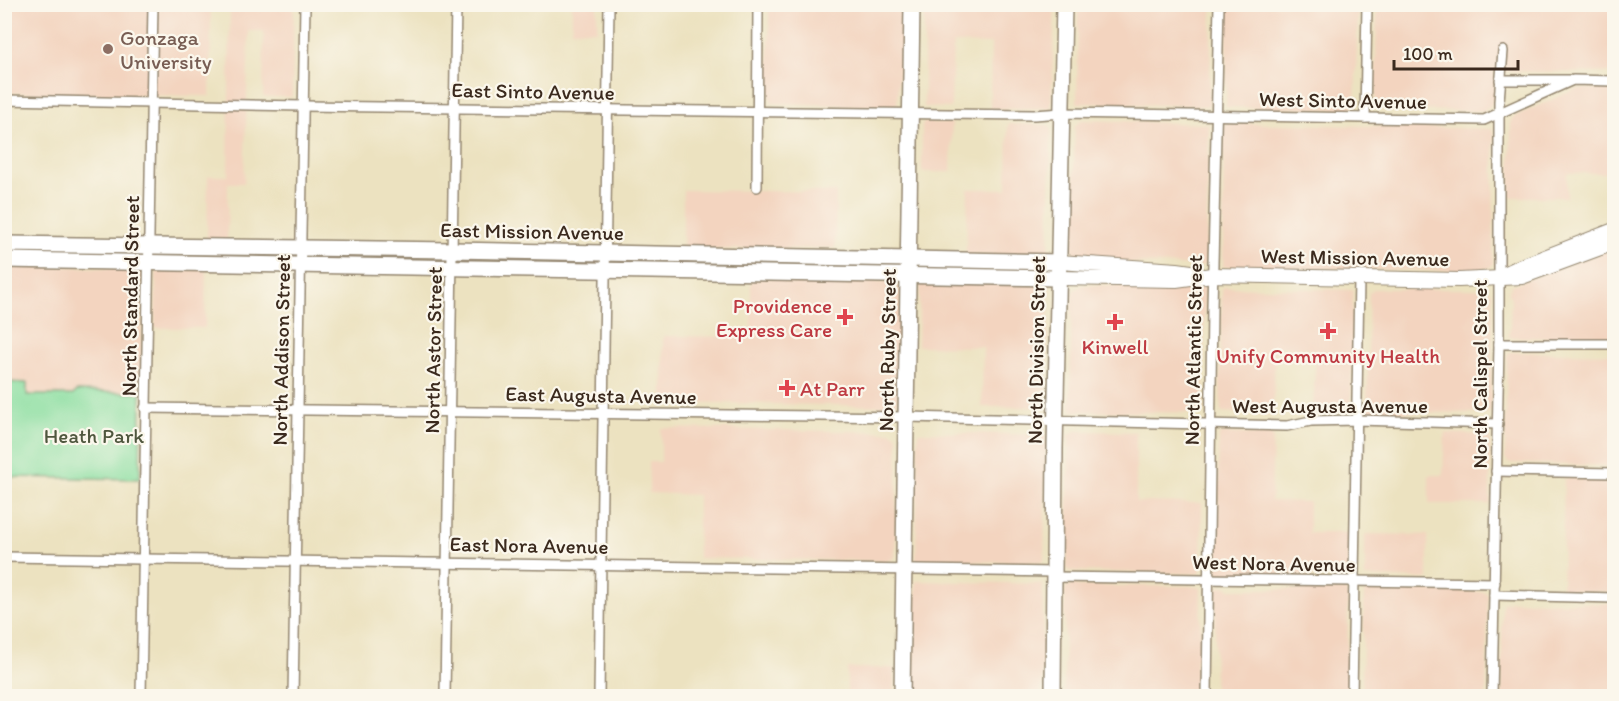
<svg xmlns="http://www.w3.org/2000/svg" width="1619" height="701" viewBox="0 0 1619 701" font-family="Itim,sans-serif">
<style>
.built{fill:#f3d4bf}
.green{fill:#8adea0;stroke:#62845f;stroke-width:1.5}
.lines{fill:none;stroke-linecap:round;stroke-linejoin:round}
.street-casing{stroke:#94866f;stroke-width:12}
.secondary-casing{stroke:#94866f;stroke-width:16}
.primary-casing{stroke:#94866f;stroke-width:18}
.street{stroke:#fff;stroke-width:9}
.secondary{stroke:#fff;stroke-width:14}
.primary{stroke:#fff;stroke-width:15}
.education-dot{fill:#8d6e63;stroke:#fbf7ec;stroke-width:2}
.health-dot{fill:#e0444e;stroke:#fbf7ec;stroke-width:2}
.labels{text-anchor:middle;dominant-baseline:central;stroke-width:4.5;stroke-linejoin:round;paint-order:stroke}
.education-label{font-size:21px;fill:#785e54;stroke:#fbf7ec;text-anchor:start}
.street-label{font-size:21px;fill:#3b2a1e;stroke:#fbf7ec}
.health-label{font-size:21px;fill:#be3a42;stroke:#fbf7ec}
.park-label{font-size:21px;fill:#4f573e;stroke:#fbf7ec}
</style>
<rect width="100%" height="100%" fill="#fbf7ec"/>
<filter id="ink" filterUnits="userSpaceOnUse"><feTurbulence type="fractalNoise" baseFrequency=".0167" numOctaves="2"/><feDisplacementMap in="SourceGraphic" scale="12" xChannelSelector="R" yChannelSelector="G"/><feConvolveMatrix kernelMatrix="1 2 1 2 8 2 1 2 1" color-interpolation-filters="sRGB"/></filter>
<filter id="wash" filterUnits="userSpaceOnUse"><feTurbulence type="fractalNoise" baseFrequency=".008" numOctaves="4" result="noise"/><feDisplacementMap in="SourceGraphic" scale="24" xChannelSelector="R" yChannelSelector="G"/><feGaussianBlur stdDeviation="1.35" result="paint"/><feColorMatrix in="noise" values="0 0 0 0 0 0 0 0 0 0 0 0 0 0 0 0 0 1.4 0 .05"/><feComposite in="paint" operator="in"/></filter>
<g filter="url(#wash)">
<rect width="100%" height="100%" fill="#ece2c0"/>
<g class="built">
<path d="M5,5H211L210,96L5,93Z"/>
<path d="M230,5H294L292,97H263L264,31H249L244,183H228L227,243H207L208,176H228Z"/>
<rect x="572" y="5" width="25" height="25"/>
<path d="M769,5H905L904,48L899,73L897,104L891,107L773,103L769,95Z"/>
<path d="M924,5H1055L1051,108L990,109L991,44L953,43L951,108L924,107Z"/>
<path d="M1078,5H1212L1209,106L1077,103Z"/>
<path d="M1227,5H1358L1355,106L1349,110L1226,107Z"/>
<path d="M1377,5H1614V73L1495,71V98L1491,105L1484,111L1381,110L1375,103Z"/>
<path d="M1614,88V173H1567V197H1510L1511,121L1513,117L1576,89Z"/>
<path d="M1081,120L1209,124L1206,264L1201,266L1136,263L1079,258L1075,256L1072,249L1075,126Z"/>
<path d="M925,122L952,123L951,172H922V125Z"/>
<path d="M1226,123L1492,129L1494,134L1493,264L1489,268L1469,271L1223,267L1224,127Z"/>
<path d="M1008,124L1048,125L1051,128L1049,257L966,255L968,189H1007Z"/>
<path d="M683,190L836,192L835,248L683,250Z"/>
<path d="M1614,248V339L1512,337L1508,336L1510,329L1511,298L1508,293L1512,285Z"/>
<path d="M5,265L141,269L143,273L141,393L77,391L73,395H27V383L5,382Z"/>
<path d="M206,269L205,328H155L156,274L158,270Z"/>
<path d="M751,277L896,282L901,290L898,402L894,406L663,402V336L751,337Z"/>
<path d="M920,281L1049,285L1046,407H982L983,347L918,346Z"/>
<path d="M1083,285L1205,287L1203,413L1073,411L1070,407L1072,297L1074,290Z"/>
<path d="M1223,287L1353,290L1351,411H1313L1316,352L1312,349L1275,347L1273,415L1221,412L1220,381L1222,291Z"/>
<path d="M1373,289H1484L1491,291L1493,295L1491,409L1489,413L1369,412L1367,408L1369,293Z"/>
<path d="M1509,352L1614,354V466L1508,463L1505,457L1507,356Z"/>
<path d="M661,428L892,432L897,436L898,440L895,557L888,561L698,558V495L649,493V462H661Z"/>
<path d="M1075,431L1136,432V502L1202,503L1201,571L1199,574L1069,571L1067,568L1069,435Z"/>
<path d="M918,432L1045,435L1046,438L1044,559L1043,562L916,561Z"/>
<path d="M1221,433L1273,435L1271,501L1309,502V533H1350L1348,576L1220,575L1217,573L1219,436Z"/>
<path d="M1445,433L1487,435L1490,437V504H1429V475H1443Z"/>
<path d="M1564,478L1614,479V592L1562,591Z"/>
<path d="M1365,534L1428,535V579L1365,577Z"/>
<path d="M916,581L1043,584L1042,696H913Z"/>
<path d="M1073,584L1080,586H1190L1201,588L1200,657L1196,659V696H1064L1065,591L1066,587Z"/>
<path d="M1225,586L1230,589L1346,590L1348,597L1347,696H1214L1216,593L1218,588Z"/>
<path d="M1366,589L1485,592L1488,595L1486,696H1362L1364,594Z"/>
<path d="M1512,601L1614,604V696H1502V606L1503,603Z"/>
<rect x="847" y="668" width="47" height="28"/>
</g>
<path class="green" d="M5,382L27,383V395H73L77,391L141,393L140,479L5,477Z"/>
</g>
<g filter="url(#ink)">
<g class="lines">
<defs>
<g id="street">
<path d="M1500,80H1569"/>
<path d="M4,100L303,106L1034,115L1062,113L1484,120L1573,80L1614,81"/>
<path d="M1365,118L1367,4"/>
<path d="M757,187L758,4"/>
<path d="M1499,344H1614"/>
<path d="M145,408L907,417L1287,426L1311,421L1357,420L1498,424"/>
<path d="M1496,471L1614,473"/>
<path d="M4,557L1054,572"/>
<path d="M1054,577L1495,583"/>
<path d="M1494,595L1614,598"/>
<path d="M141,696L153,4"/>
<path d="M293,696L305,4"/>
<path d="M445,696L456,4"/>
<path d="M599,696L609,4"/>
<path d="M1207,696L1212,307L1219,4"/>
<path d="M1352,696L1359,279"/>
<path d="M1492,696L1499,344V101L1503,51"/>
</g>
<g id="secondary">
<path d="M1059,262L1177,270L1198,273"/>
<path d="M1502,275L1519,267L1614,230"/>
<path d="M1059,278L1176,280L1212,275L1459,280L1522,277L1614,243"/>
<path d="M4,696H5"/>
</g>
<g id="primary">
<path d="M4,244L453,250L1059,262"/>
<path d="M4,260L1059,278"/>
<path d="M902,696L912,4"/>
<path d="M1053,696L1055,448L1064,4"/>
</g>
</defs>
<use href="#street" class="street-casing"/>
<use href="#secondary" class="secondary-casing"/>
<use href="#primary" class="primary-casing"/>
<use href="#street" class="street"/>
<use href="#secondary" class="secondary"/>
<use href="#primary" class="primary"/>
</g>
</g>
<circle class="education-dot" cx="108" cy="49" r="6"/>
<g class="health-dot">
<path d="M842 308h6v6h6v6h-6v6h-6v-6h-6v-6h6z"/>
<path d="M1112 313h6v6h6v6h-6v6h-6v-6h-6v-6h6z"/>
<path d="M1325 322h6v6h6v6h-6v6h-6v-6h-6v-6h6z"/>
<path d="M784 379h6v6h6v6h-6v6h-6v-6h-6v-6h6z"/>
</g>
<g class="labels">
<g class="education-label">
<text x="120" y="37">Gonzaga<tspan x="120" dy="24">University</tspan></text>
</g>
<g class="street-label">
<text transform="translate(533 91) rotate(1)">East Sinto Avenue</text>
<text transform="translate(1343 100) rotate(1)">West Sinto Avenue</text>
<text transform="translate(532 231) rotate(1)">East Mission Avenue</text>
<text transform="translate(1355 257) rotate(1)">West Mission Avenue</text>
<text transform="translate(130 296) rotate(-89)">North Standard Street</text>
<text transform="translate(281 350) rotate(-89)">North Addison Street</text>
<text transform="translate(433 350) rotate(-89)">North Astor Street</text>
<text transform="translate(887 350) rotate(-89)">North Ruby Street</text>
<text transform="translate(1036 350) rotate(-89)">North Division Street</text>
<text transform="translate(1193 350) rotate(-89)">North Atlantic Street</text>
<text transform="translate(1479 374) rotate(-90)">North Calispel Street</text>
<text transform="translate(601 395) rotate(1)">East Augusta Avenue</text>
<text x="1330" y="405">West Augusta Avenue</text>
<text transform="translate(529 545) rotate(1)">East Nora Avenue</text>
<text transform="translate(1274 563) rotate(1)">West Nora Avenue</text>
</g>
<g class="health-label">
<text x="832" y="305" text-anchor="end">Providence<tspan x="832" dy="24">Express Care</tspan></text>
<text x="1115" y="346">Kinwell</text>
<text x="1328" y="355">Unify Community Health</text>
<text x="800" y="388" text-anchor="start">At Parr</text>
</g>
<g class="park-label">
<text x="94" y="435">Heath Park</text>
</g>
</g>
<rect width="1619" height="701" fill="none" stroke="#fbf7ec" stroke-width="24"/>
<path d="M1394 60v9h124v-9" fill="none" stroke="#3b2a1e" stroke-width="3"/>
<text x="1403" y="60" font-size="18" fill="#3b2a1e" stroke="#fbf7ec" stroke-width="4.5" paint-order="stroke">100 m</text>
</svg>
